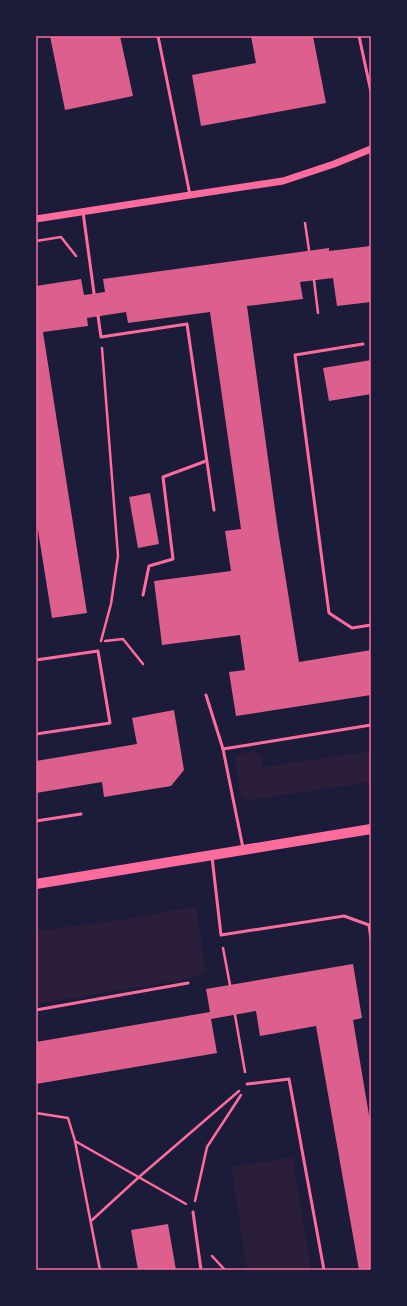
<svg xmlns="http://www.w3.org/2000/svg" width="407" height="1306" viewBox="0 0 407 1306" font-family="Montserrat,sans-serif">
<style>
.green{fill:#2a1e3b}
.building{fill:#dd5f8e}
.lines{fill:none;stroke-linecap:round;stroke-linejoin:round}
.path{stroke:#ff6b9d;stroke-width:2.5}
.service{stroke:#ff6b9d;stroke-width:3}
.tertiary{stroke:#ff6b9d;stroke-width:7}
.primary{stroke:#ff6b9d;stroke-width:10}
.neatline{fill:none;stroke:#ff6b9d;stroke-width:1.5}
</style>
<rect width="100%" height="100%" fill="#1b1b3a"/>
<g class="green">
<path d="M254,751L261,754L263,767L371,751V782L251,800L243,798L240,794L235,761L237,755L246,752Z"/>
<path d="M196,906L206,973L183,980L36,1004V931L128,919Z"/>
<path d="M293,1157L311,1270H247L231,1167Z"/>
</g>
<g class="building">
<path d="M50,36H120L133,96L65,110Z"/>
<path d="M251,36H313L326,103L201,126L192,75L256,63Z"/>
<path d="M371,246V302L337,306L333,278L300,282L303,299L247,306L277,524L299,662L371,650V695L236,716L229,672L245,670L240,635L162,645L154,581L231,571L225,531L241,529L210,312L128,323L126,312L87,318L88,326L43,332L87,613L52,618L36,518V286L81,279L84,295L105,292L103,279L329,248V251Z"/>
<path d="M371,360V394L329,401L323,368Z"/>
<path d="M150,493L159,544L138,548L129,497Z"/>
<path d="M174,710L184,770L171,786L104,797L102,782L36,793V761L137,744L132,718Z"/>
<path d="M353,964L362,1018L353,1020L371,1127V1270H359L316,1026L260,1036L256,1011L211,1019L217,1053L36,1084V1042L210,1012L206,989Z"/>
<path d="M168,1224L176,1270H138L131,1230Z"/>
</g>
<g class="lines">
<g class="path">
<path d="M305,223L309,250"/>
<path d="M36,241L61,237L76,256"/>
<path d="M314,280L318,313"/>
<path d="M101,641L111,604L118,556L102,348"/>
<path d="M105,641L123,639L143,664"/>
<path d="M223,948L230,985"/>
<path d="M235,1015L245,1072"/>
<path d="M36,1113L68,1118L75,1141L100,1270"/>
<path d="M75,1141L186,1204"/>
<path d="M195,1201L207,1147L241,1095"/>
<path d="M91,1221L139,1177L239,1091"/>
<path d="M212,1256L225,1270"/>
</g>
<g class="service">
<path d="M158,36L190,195"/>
<path d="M359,36L371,92"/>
<path d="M83,212L94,293"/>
<path d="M98,316L101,337L187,324L214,510"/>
<path d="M363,344L295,355L329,613L352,628L371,625"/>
<path d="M143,595L149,566L173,559L163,477L206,461"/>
<path d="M36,660L98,651L110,723L36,734"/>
<path d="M206,695L223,749L243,848"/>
<path d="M223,749L371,725"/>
<path d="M36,821L81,814"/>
<path d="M212,857L221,935L344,916L369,925L371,939"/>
<path d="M36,1010L188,983"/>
<path d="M247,1084L289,1079L324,1270"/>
<path d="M193,1212L201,1270"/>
</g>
<path class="tertiary" d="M36,219L190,195L283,181L334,164L371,149"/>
<path class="primary" d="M36,884L371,829"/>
</g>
<rect width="407" height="1306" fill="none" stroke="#1b1b3a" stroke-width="74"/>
<rect x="37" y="37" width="333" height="1232" class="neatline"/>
</svg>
